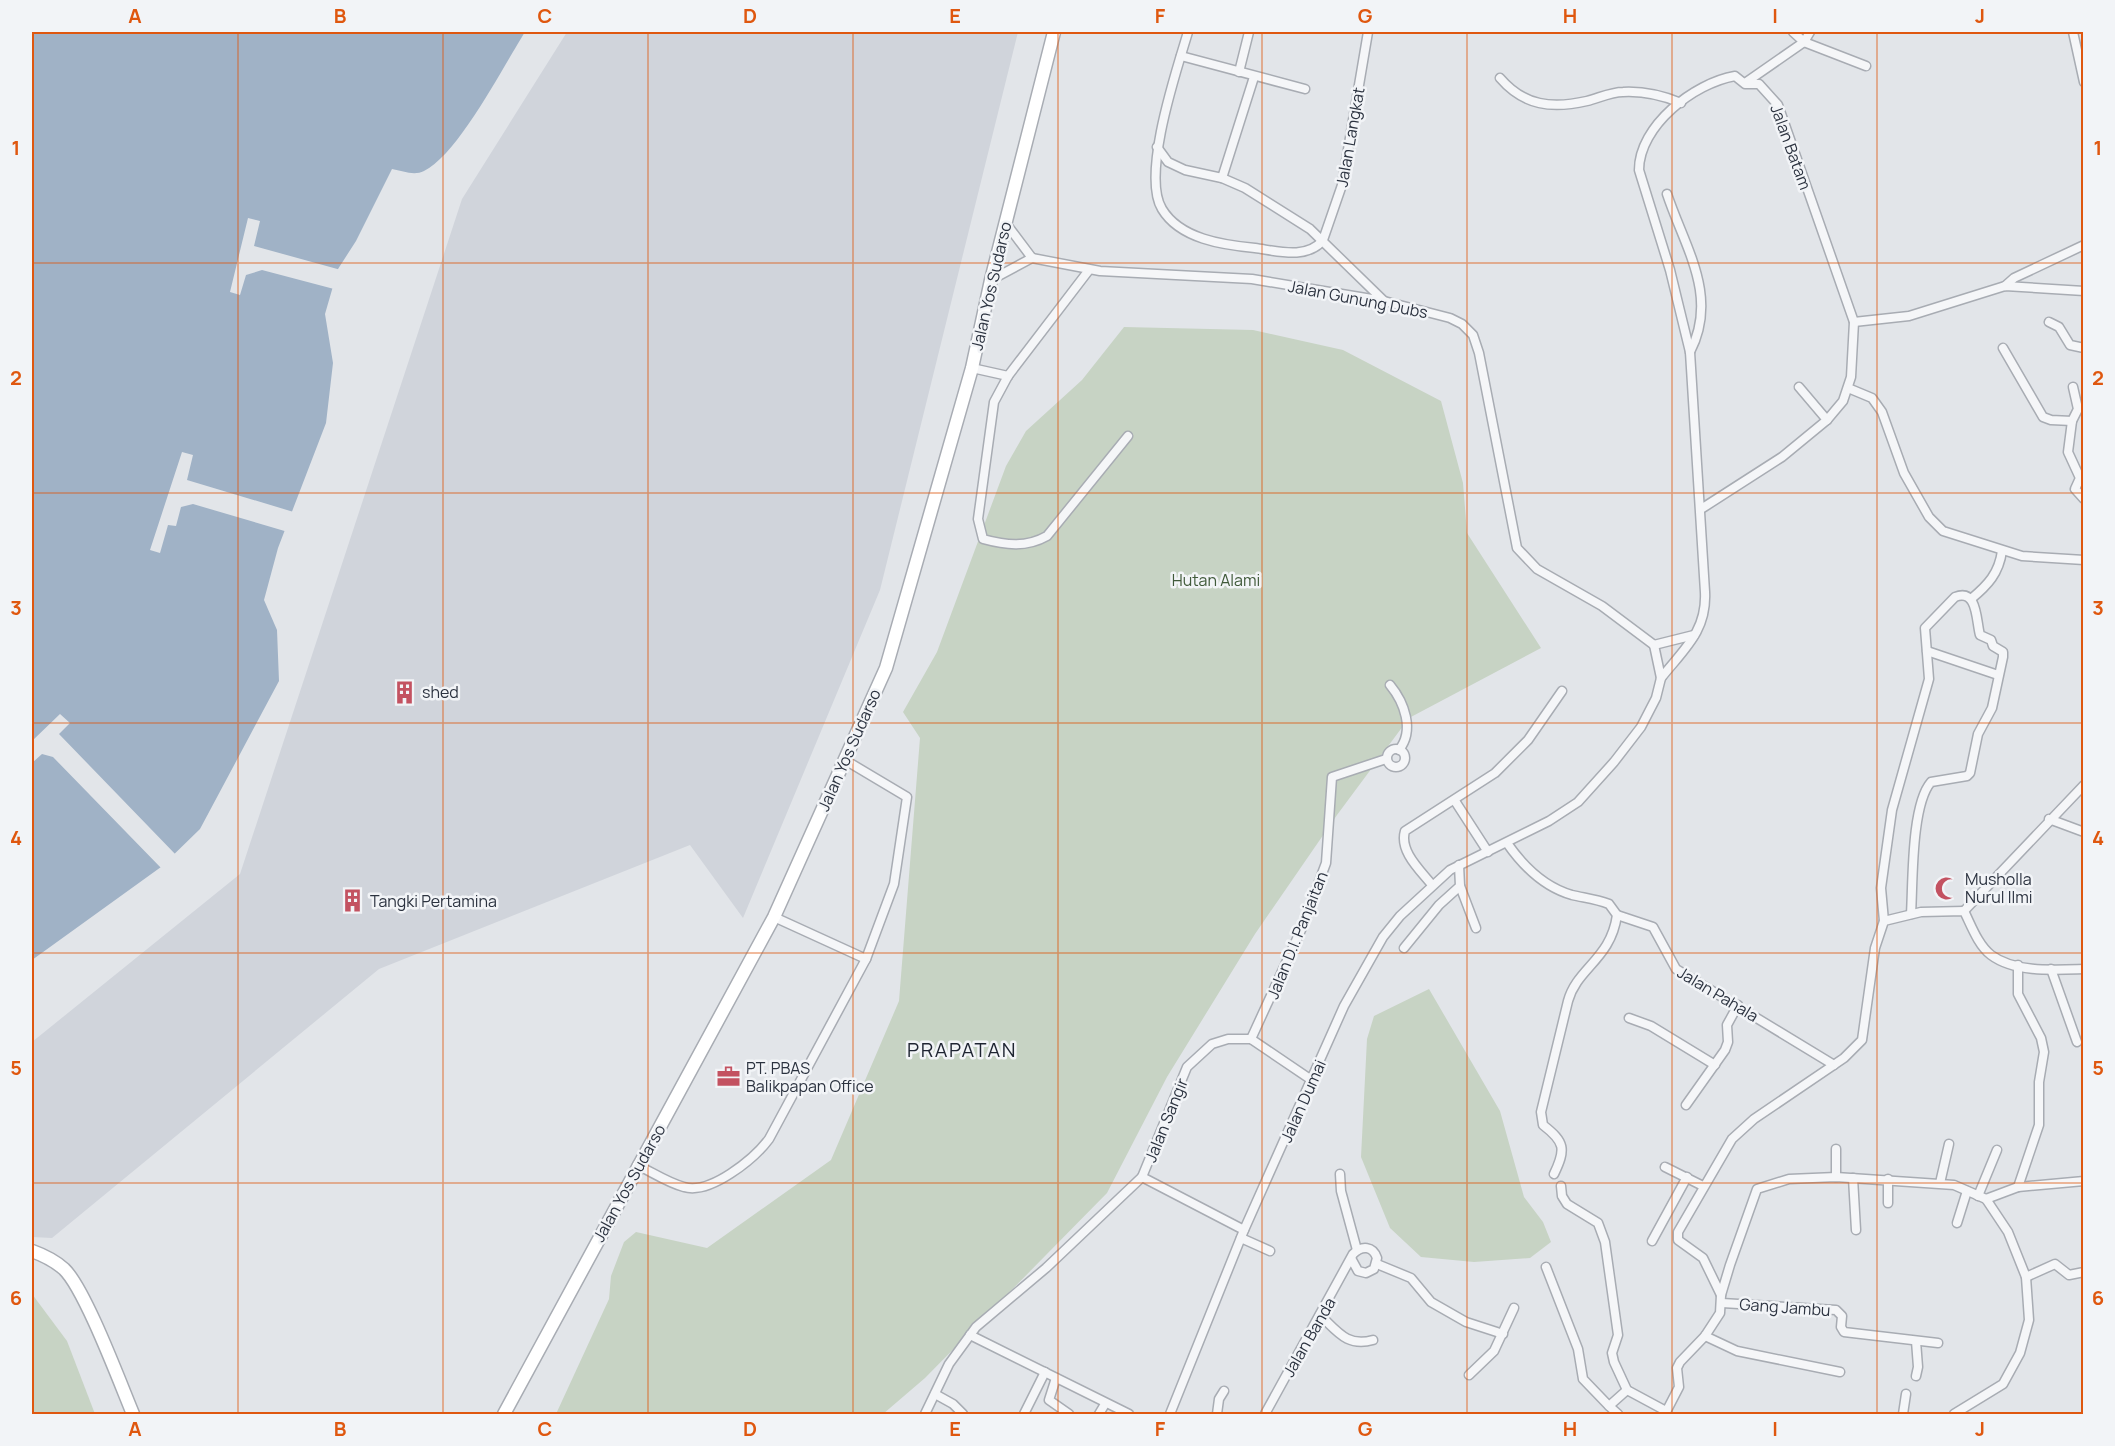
<svg xmlns="http://www.w3.org/2000/svg" width="2115" height="1446" viewBox="0 0 2115 1446" font-family="Manrope,sans-serif">
<style>
.built{fill:#d0d4db}
.green{fill:#c7d3c4}
.water{fill:#a0b2c6}
.pier{fill:#e2e5e9}
.lines{fill:none;stroke-linecap:round;stroke-linejoin:round}
.minor-casing{stroke:#a8acb3;stroke-width:11}
.secondary-casing{stroke:#a8acb3;stroke-width:15}
.minor{stroke:#f5f6f8;stroke-width:8}
.secondary{stroke:#fff;stroke-width:12}
.grid{fill:none;stroke:#df570f;stroke-width:1.5;stroke-opacity:0.55}
.labels{text-anchor:middle;dominant-baseline:central;stroke-width:5;stroke-linejoin:round;paint-order:stroke}
.street-label{font-size:16px;fill:#2c3340;stroke:#f2f4f7}
.park-label{font-size:16px;fill:#405a3a;stroke:#f2f4f7}
.poi-label{font-size:16px;fill:#2c3340;stroke:#f2f4f7;text-anchor:start}
.quarter-label{font-size:20px;letter-spacing:1.5px;fill:#1e2431;stroke:#f2f4f7}
.neatline{fill:none;stroke:#df570f;stroke-width:2}
.grid-label{font-size:20px;text-anchor:middle;font-weight:bold;fill:#df570f}
</style>
<rect width="100%" height="100%" fill="#e2e5e9"/>
<path class="built" d="M567,32H1018L880,590L743,918L690,845L379,969L52,1238L32,1237V1042L240,874L462,199Z"/>
<g class="green">
<path d="M1124,327L1253,330L1343,350L1441,401L1463,483L1467,533L1541,648L1409,718L1337,815L1255,934L1167,1077L1107,1193L925,1378L883,1414H556L609,1299L611,1276L624,1242L636,1232L707,1248L831,1160L899,1001L920,738L903,712L937,652L1006,466L1026,431L1082,380Z"/>
<path d="M1429,989L1500,1111L1524,1197L1543,1222L1551,1242L1530,1258L1474,1262L1421,1257L1390,1228L1361,1157L1367,1039L1374,1016Z"/>
<path d="M32,1294L67,1341L95,1414H32Z"/>
</g>
<path class="water" d="M32,32H525C504,65 458,155 424,171C414,176 403,171 392,169L356,241L338,269L325,314L333,363L326,423L278,548L264,600L277,630L279,681L200,829L161,867L32,960Z"/>
<g class="pier">
<path d="M248,218L260,221L254,246L341,270L334,289L262,270L246,275L240,295L230,292Z"/>
<path d="M182,452L193,455L187,480L297,513L288,532L193,504L181,507L176,526L168,525L160,553L150,550Z"/>
<path d="M60,714L70,723L59,734L178,857L163,870L53,757L42,754L32,763V741Z"/>
</g>
<g class="lines">
<defs>
<g id="minor">
<path d="M1188,32C1177,69 1141,175 1162,209C1180,239 1223,245 1255,248C1277,251 1307,260 1323,240L1342,185L1368,32"/>
<path d="M1793,32L1804,42L1866,66"/>
<path d="M2073,32L2084,82"/>
<path d="M1181,56L1305,89"/>
<path d="M1239,72L1249,32"/>
<path d="M1500,78C1524,106 1552,109 1587,101C1599,98 1611,92 1623,92C1642,91 1664,96 1681,103"/>
<path d="M1745,83L1804,42L1810,32"/>
<path d="M1157,147L1168,162L1185,170L1222,178L1245,188L1310,229L1384,301"/>
<path d="M1222,178L1254,77"/>
<path d="M1667,194C1685,248 1719,296 1690,352"/>
<path d="M1005,222L1032,258"/>
<path d="M1032,258L1100,271L1252,279L1384,301L1450,318L1462,324L1473,335L1479,353L1517,548L1537,569L1602,606L1654,645"/>
<path d="M1089,270L1008,376L994,402L978,519L983,539C1005,545 1026,548 1047,536L1128,436"/>
<path d="M991,280L1032,258"/>
<path d="M2005,286L2014,278L2084,245"/>
<path d="M1854,322L1909,316L2005,286L2084,291"/>
<path d="M2049,322L2059,327L2070,345L2084,348"/>
<path d="M2003,348L2043,417L2051,420L2072,421"/>
<path d="M972,368L1008,376"/>
<path d="M1799,387L1827,420"/>
<path d="M2073,387L2078,409L2072,421L2068,452L2080,478L2075,489L2084,499"/>
<path d="M1848,388L1872,398L1882,412L1904,473L1929,517L1943,531L2022,556L2084,560"/>
<path d="M1971,599C1988,585 1999,573 2002,551"/>
<path d="M1654,645L1694,635"/>
<path d="M1927,651L1998,675"/>
<path d="M1661,678C1684,649 1707,631 1705,592L1690,352L1670,270L1639,170C1639,126 1694,83 1735,76L1745,84H1759L1778,105L1854,322L1851,377L1843,401L1827,420L1782,457L1701,509"/>
<path d="M1390,685C1404,702 1415,730 1399,750"/>
<circle cx="1396" cy="758" r="9"/>
<path d="M845,760L907,797L894,884L866,959"/>
<path d="M1455,801L1488,852"/>
<path d="M2049,819L2084,832"/>
<path d="M1507,843C1523,866 1544,887 1572,895C1585,898 1596,899 1609,904L1617,915C1611,959 1577,968 1568,1001L1541,1112L1543,1125C1565,1142 1566,1149 1554,1174"/>
<path d="M1432,885C1420,870 1399,851 1405,831L1495,773L1528,740L1562,691"/>
<path d="M1460,886L1476,928"/>
<path d="M1964,911L2084,785"/>
<path d="M1617,915L1653,927L1676,969L1834,1065"/>
<path d="M1884,921L1881,888L1892,810L1929,679L1925,628L1955,597C1978,588 1976,621 1980,635L1991,640L1993,646L2003,652V657L1992,708L1978,734L1970,773L1967,776L1931,782C1911,805 1913,883 1911,914"/>
<path d="M1404,948L1439,905L1460,886L1459,865"/>
<path d="M2051,969L2077,1042"/>
<path d="M1629,1018L1651,1026L1715,1065"/>
<path d="M1251,1039L1301,930L1326,863L1332,777L1386,759"/>
<path d="M1686,1105L1725,1050L1728,1042L1727,1025L1738,1005"/>
<path d="M637,1165C652,1172 668,1183 684,1187C710,1195 754,1159 769,1139L866,959L774,917"/>
<path d="M1665,1167L1703,1186"/>
<path d="M1340,1174L1341,1191L1357,1250"/>
<path d="M1142,1177L1187,1067L1212,1044L1228,1039H1251L1313,1081"/>
<path d="M1836,1177V1149"/>
<path d="M1853,1178L1856,1230"/>
<path d="M1940,1183L1949,1144"/>
<path d="M1561,1186L1562,1196L1567,1204L1598,1223L1605,1242L1618,1335L1612,1353L1614,1362L1627,1390L1666,1411"/>
<path d="M2018,1187L2039,1125V1082L2044,1052L2041,1038L2018,994V965"/>
<path d="M1978,1196L1997,1150"/>
<path d="M1986,1199L2018,1187L2084,1181"/>
<path d="M1888,1203V1179"/>
<path d="M1957,1223L1967,1191"/>
<path d="M1241,1238L1270,1251"/>
<path d="M1652,1241L1687,1177"/>
<path d="M1377,1264L1411,1278L1431,1302L1466,1322L1503,1334"/>
<path d="M1546,1267L1578,1349L1583,1379L1609,1406L1627,1390"/>
<path d="M2026,1277L2055,1264L2069,1275L2084,1272"/>
<path d="M1721,1295L1703,1258L1678,1240V1232L1732,1139L1754,1119L1844,1058L1862,1040L1875,948L1884,921L1921,912L1964,911C1971,925 1978,945 1991,955C2015,973 2055,970 2084,969"/>
<path d="M1722,1303L1836,1310L1842,1316L1841,1327L1844,1332L1938,1343"/>
<path d="M1320,1315C1338,1332 1347,1347 1373,1340"/>
<path d="M970,1335L1129,1414"/>
<path d="M1705,1336L1737,1351L1840,1372"/>
<path d="M1469,1375L1494,1351L1514,1308"/>
<path d="M1916,1376L1918,1367L1916,1341"/>
<path d="M1056,1378L1049,1400L1069,1414"/>
<path d="M935,1394L953,1404L963,1414"/>
<path d="M1609,1406L1618,1414"/>
<path d="M925,1414L949,1364L976,1327L1046,1268L1142,1177L1244,1230"/>
<path d="M1024,1414L1045,1372"/>
<path d="M1099,1414L1105,1404"/>
<path d="M1170,1414L1244,1230L1344,1006L1383,937L1400,916L1450,870L1549,821L1578,802L1614,762L1641,727L1656,698L1661,678L1654,645"/>
<path d="M1217,1414L1219,1399L1224,1391"/>
<path d="M1265,1414L1353,1254C1362,1245 1373,1246 1377,1258L1374,1269L1366,1273L1358,1271L1352,1260"/>
<path d="M1665,1414L1679,1387L1677,1368L1680,1362L1705,1336L1720,1313L1721,1295L1730,1265L1757,1189L1789,1179L1836,1177L1954,1185L1986,1199L2008,1232L2026,1277L2029,1320L2020,1353L2003,1384L1954,1414"/>
<path d="M1903,1414L1906,1394"/>
</g>
<g id="secondary">
<path d="M32,1251C43,1255 55,1261 64,1269C85,1289 120,1383 133,1414"/>
<path d="M504,1414L774,917L886,668L972,368L991,280L1054,32"/>
</g>
</defs>
<use href="#minor" class="minor-casing"/>
<use href="#secondary" class="secondary-casing"/>
<use href="#minor" class="minor"/>
<use href="#secondary" class="secondary"/>
</g>
<path class="grid" d="M238,32V1414M443,32V1414M648,32V1414M853,32V1414M1058,32V1414M1262,32V1414M1467,32V1414M1672,32V1414M1877,32V1414M32,263H2084M32,493H2084M32,723H2084M32,953H2084M32,1183H2084"/>
<defs>
<symbol id="building-bare" viewBox="-9 -9 18 18"><path d="M-4-6H4V6H1V3H-1V6H-4ZM-2.5-4.3h1.7v1.8h-1.7ZM.8-4.3h1.7v1.8H.8ZM-2.5-1h1.7V.8h-1.7ZM.8-1h1.7V.8H.8Z" fill="#c35261" stroke="#f2f4f7" stroke-width="2.5" paint-order="stroke"/></symbol>
<symbol id="mosque-bare" viewBox="-9 -9 18 18"><path d="M3.5-4.9A6 6 0 1 0 3.5 4.9A5 5 0 1 1 3.5-4.9Z" fill="#c35261" stroke="#f2f4f7" stroke-width="2.5" paint-order="stroke"/></symbol>
<symbol id="office-bare" viewBox="-9 -9 18 18"><path d="M-6-3h4V-5.5h4V-3h4V5H-6ZM-1-4.5V-3h2v-1.5ZM-6 0V1H6V0Z" fill="#c35261" stroke="#f2f4f7" stroke-width="2.5" paint-order="stroke"/></symbol>
</defs>
<g fill-rule="evenodd">
<use href="#building-bare" x="388" y="676" width="33" height="33"/>
<use href="#mosque-bare" x="1930" y="872" width="33" height="33"/>
<use href="#building-bare" x="336" y="884" width="33" height="33"/>
<use href="#office-bare" x="712" y="1060" width="33" height="33"/>
</g>
<g class="labels">
<g class="street-label">
<text transform="translate(1350 137) rotate(-80)">Jalan Langkat</text>
<text transform="translate(1791 147) rotate(70)">Jalan Batam</text>
<text transform="translate(991 286) rotate(-77)">Jalan Yos Sudarso</text>
<text transform="translate(1358 299) rotate(11)">Jalan Gunung Dubs</text>
<text transform="translate(849 750) rotate(-66)">Jalan Yos Sudarso</text>
<text transform="translate(1297 935) rotate(-68)">Jalan D.I. Panjaitan</text>
<text transform="translate(1718 994) rotate(31)">Jalan Pahala</text>
<text transform="translate(1303 1101) rotate(-66)">Jalan Dumai</text>
<text transform="translate(1166 1120) rotate(-68)">Jalan Sangir</text>
<text transform="translate(629 1183) rotate(-61)">Jalan Yos Sudarso</text>
<text transform="translate(1785 1307) rotate(4)">Gang Jambu</text>
<text transform="translate(1309 1337) rotate(-60)">Jalan Banda</text>
</g>
<g class="park-label">
<text x="1216" y="580">Hutan Alami</text>
</g>
<g class="poi-label">
<text x="422" y="692">shed</text>
<text x="1965" y="879">Musholla<tspan x="1965" dy="18">Nurul Ilmi</tspan></text>
<text x="370" y="901">Tangki Pertamina</text>
<text x="746" y="1068">PT. PBAS<tspan x="746" dy="18">Balikpapan Office</tspan></text>
</g>
<g class="quarter-label">
<text x="962" y="1049">PRAPATAN</text>
</g>
</g>
<rect width="2115" height="1446" fill="none" stroke="#f2f4f7" stroke-width="66"/>
<rect x="33" y="33" width="2049" height="1380" class="neatline"/>
<g class="grid-label">
<text x="135" y="23">A</text>
<text x="340" y="23">B</text>
<text x="545" y="23">C</text>
<text x="750" y="23">D</text>
<text x="955" y="23">E</text>
<text x="1160" y="23">F</text>
<text x="1365" y="23">G</text>
<text x="1570" y="23">H</text>
<text x="1775" y="23">I</text>
<text x="1980" y="23">J</text>
<text x="16" y="155">1</text>
<text x="2098" y="155">1</text>
<text x="16" y="385">2</text>
<text x="2098" y="385">2</text>
<text x="16" y="615">3</text>
<text x="2098" y="615">3</text>
<text x="16" y="845">4</text>
<text x="2098" y="845">4</text>
<text x="16" y="1075">5</text>
<text x="2098" y="1075">5</text>
<text x="16" y="1305">6</text>
<text x="2098" y="1305">6</text>
<text x="135" y="1436">A</text>
<text x="340" y="1436">B</text>
<text x="545" y="1436">C</text>
<text x="750" y="1436">D</text>
<text x="955" y="1436">E</text>
<text x="1160" y="1436">F</text>
<text x="1365" y="1436">G</text>
<text x="1570" y="1436">H</text>
<text x="1775" y="1436">I</text>
<text x="1980" y="1436">J</text>
</g>
</svg>
